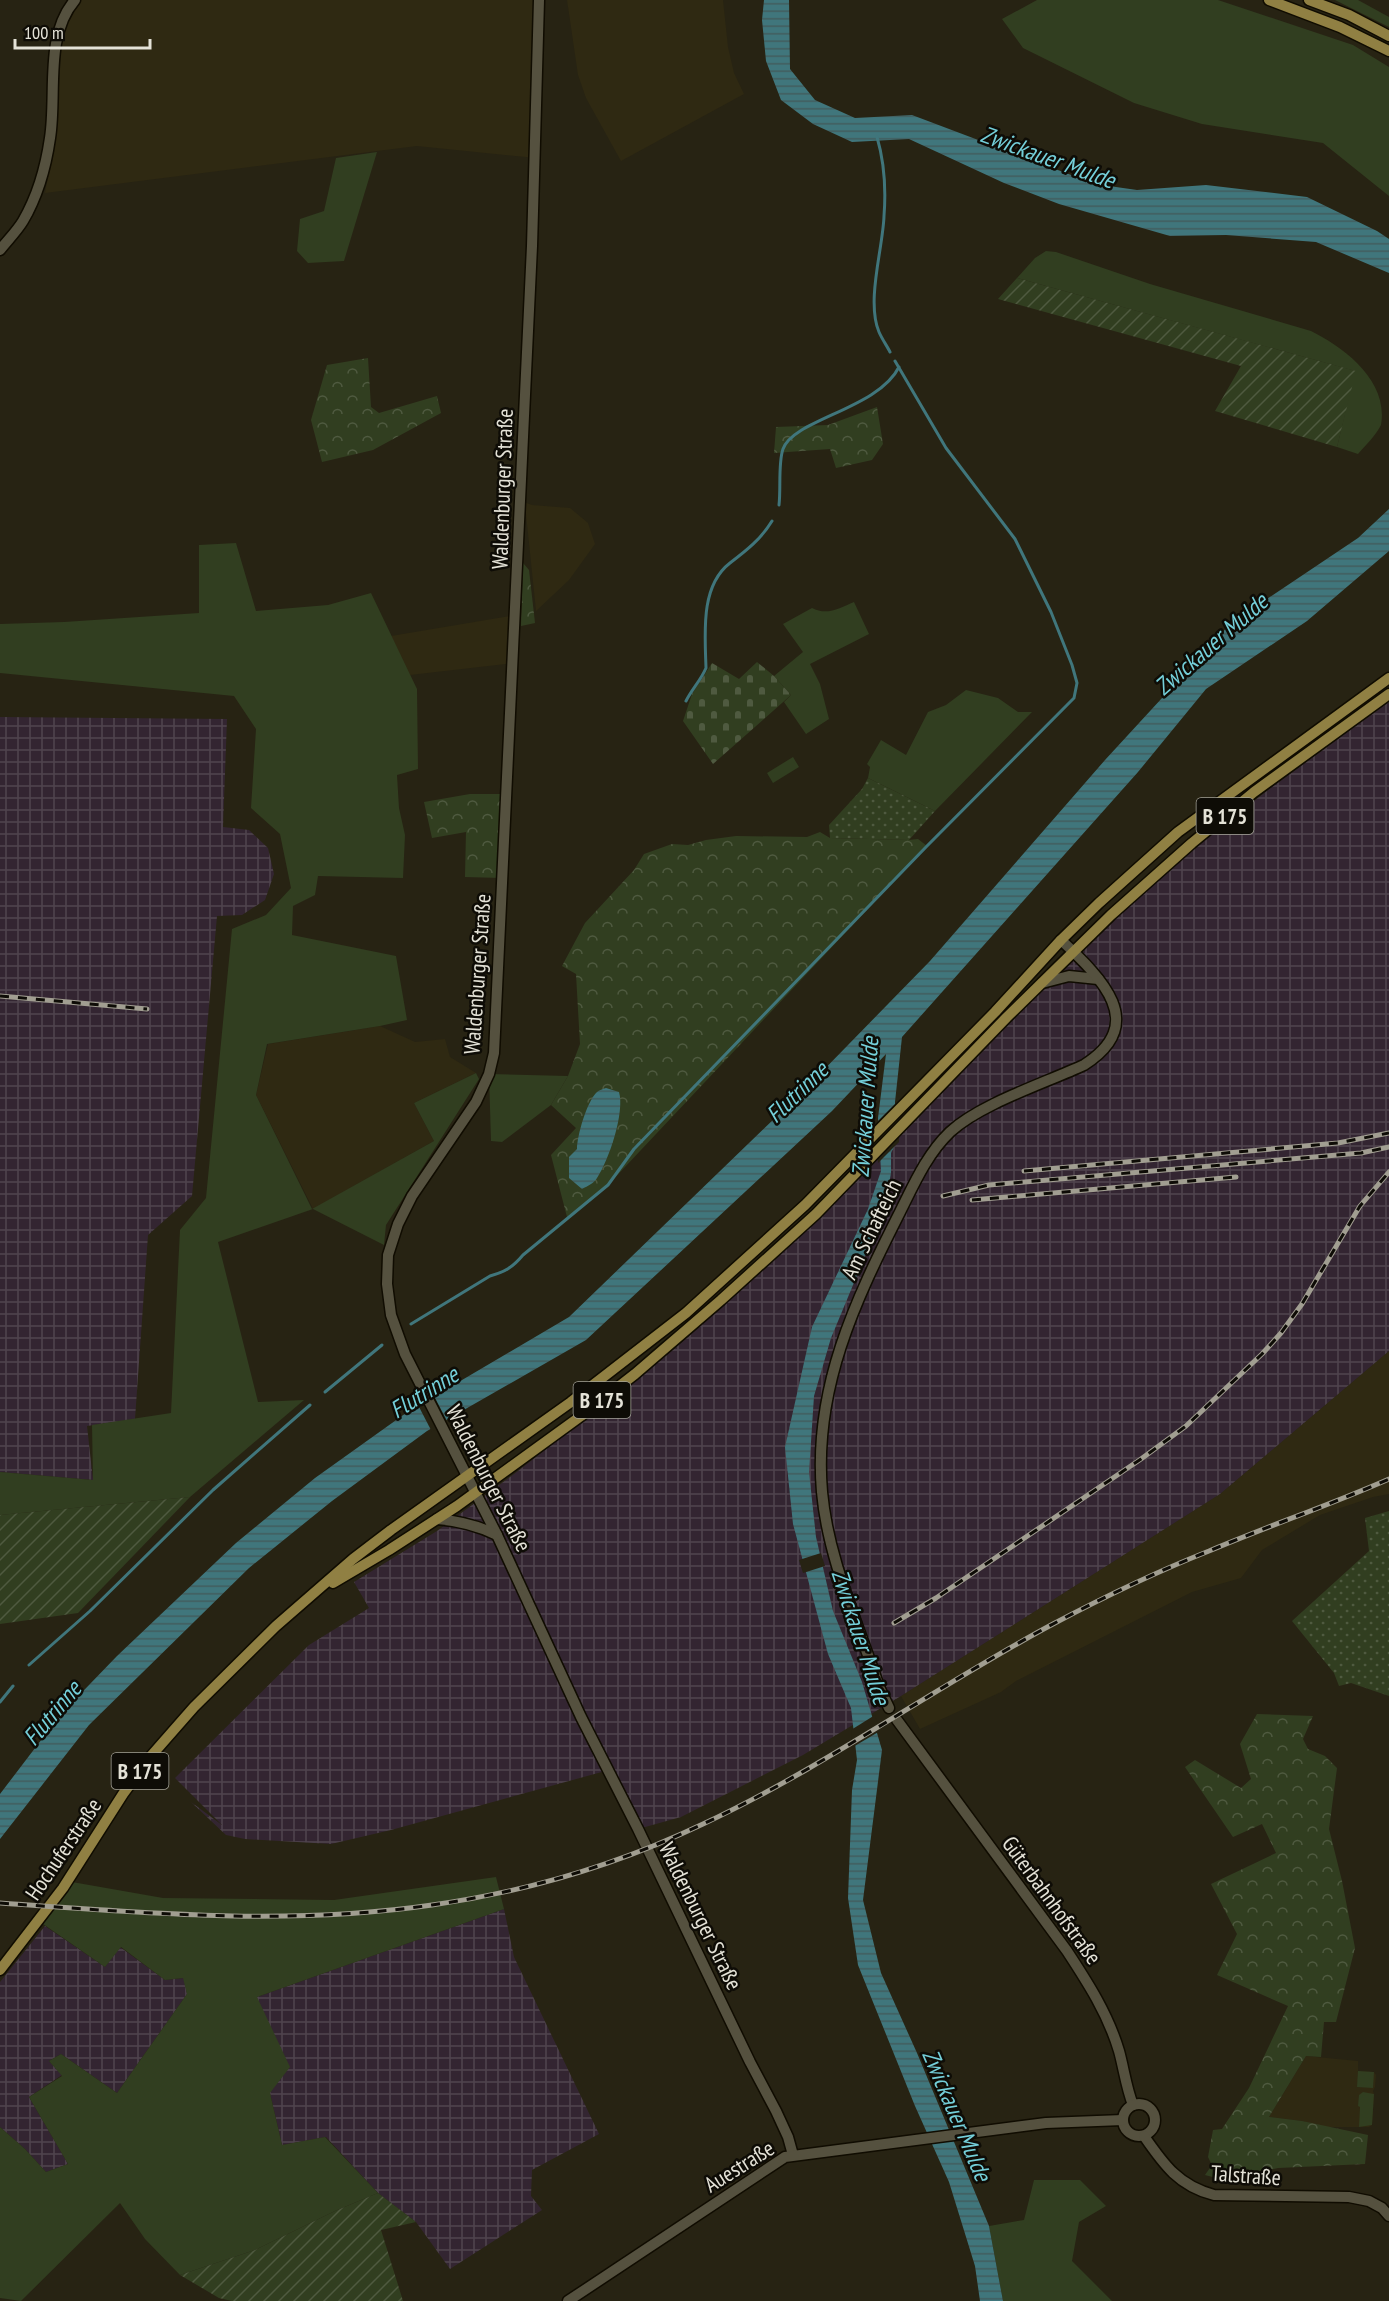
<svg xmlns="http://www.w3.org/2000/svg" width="1389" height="2301" viewBox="0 0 1389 2301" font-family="'PT Sans Narrow',sans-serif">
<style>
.built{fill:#2f2912}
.industrial{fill:url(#industrial-grid)}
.grass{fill:#313e20}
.forest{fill:url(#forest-crowns)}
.cemetery{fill:url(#cemetery-stones)}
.park{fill:url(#park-dots)}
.garden{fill:url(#garden-furrows)}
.water{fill:url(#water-rules)}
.pier{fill:#272313}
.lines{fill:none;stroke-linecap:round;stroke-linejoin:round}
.stream{stroke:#40767c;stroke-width:3}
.secondary-casing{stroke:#100c01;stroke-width:13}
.primary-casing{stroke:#100c01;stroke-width:13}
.secondary{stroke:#55513f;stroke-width:10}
.primary{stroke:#908043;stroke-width:10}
.rail-casing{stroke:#a19e91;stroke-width:5}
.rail{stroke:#0e0c06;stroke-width:3;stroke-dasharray:9;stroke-linecap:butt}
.labels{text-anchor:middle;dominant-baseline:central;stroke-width:5;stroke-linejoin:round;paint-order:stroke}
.shield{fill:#0e0c06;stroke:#a4a298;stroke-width:1.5}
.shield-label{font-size:21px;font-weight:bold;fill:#e4e2d7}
.street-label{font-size:22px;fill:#e4e2d7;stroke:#0e0c06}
.water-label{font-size:24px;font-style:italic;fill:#74cfd9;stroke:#0e0c06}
</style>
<defs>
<pattern id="industrial-grid" width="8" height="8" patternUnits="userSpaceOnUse" patternTransform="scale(1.5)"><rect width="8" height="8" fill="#332531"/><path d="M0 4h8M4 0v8" fill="none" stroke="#50444e"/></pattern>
<pattern id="forest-crowns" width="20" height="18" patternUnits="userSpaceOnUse" patternTransform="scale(1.5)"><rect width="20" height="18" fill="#313e20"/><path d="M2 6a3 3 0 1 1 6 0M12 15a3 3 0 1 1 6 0" fill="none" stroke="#4f5a40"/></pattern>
<pattern id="cemetery-stones" width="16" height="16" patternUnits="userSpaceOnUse" patternTransform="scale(1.5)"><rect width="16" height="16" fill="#313e20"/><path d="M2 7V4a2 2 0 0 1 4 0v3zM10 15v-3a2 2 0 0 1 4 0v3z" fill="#4f5a40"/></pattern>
<pattern id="park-dots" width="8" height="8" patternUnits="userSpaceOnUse" patternTransform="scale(1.5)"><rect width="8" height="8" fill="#313e20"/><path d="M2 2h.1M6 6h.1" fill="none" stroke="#4f5a40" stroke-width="1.8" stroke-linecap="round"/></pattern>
<pattern id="garden-furrows" width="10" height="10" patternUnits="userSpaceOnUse" patternTransform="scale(1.5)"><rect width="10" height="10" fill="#313e20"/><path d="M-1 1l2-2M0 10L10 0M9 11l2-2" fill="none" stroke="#4f5a40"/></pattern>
<pattern id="water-rules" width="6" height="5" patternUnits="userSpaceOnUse" patternTransform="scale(1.5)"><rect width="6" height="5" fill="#40767c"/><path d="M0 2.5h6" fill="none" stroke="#425d5e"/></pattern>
</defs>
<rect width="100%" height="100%" fill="#272313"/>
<g class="built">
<path d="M81,0H539L536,158L417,146L45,193L56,135L62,37L73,9Z"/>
<path d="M567,0H723L728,47L734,73L744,94L621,161L586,98L578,75Z"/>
<path d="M521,501L532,505L570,508L588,523L595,544L569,580L536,611L526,514Z"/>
<path d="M516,615L514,663L410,675L391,636Z"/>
<path d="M380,1026L415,1042L445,1039L450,1057L476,1073L414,1103L434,1141L313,1209L256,1095L268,1044Z"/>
<path d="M1389,1351V1494L1373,1497L1320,1515L1262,1550L1241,1578L1192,1592L1016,1681L1001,1692L920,1729L901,1696L1220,1494Z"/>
<path d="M1306,2056L1358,2061V2071L1374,2072L1376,2075L1375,2087L1373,2091L1374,2094L1372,2125L1369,2127H1322L1302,2121L1269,2117Z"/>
</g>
<g class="industrial">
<path d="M1389,702V1351L1220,1494L901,1696L803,1755L681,1817L638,1829L609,1770L391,1830L331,1844L245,1839L226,1835L191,1802L222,1825L175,1778L309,1645L369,1608L354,1582L437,1531L518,1471L674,1349L747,1285L851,1187L1015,1018L1145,890L1210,835L1272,787Z"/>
<path d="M0,717L227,719L223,827L249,830L268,848L274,874L265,900L242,915L217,916L192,1196L148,1235L135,1419L87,1426L93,1480L0,1472Z"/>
<path d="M504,1909L514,1957L599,2134L532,2170L531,2196L542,2210L450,2269L416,2222L378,2193L326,2137L282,2145L270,2093L257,1997Z"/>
<path d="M45,1926L105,1967L120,1947L165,1980L184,1978L187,1994L117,2093L61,2054L49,2061L62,2075L29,2097L68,2164L46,2172L25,2149L0,2127V1982Z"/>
</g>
<g class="grass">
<path d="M1037,0H1218L1353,45L1389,67V196L1323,143L1202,124L1134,103L1023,48L1002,19Z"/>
<path d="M1335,0H1358L1389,17V27Z"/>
<path d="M377,152L344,261L308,263L297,251L300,219L324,211L336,158Z"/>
<path d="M1046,251L1056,252L1150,284L1311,331C1343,347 1389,380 1381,425C1376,435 1366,445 1358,454L1337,447L1355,371L1017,278L1035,258Z"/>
<path d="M236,543L256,611L328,605L371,593L417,689L418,769L397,775L399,808L405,835L403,878L318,876L315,895L293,906L292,935L396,956L407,1020L380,1026L267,1044L256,1095L312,1209L434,1141L414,1103L476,1073L479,1079L386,1225L384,1245L313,1209L218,1242L258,1402L304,1400L190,1497L0,1515V1472L93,1480L92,1425L171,1413L180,1230L206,1198L232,929L266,915L291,888L280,834L251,808L256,729L234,696L0,673V624L64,622L199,613V545Z"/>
<path d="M854,602L869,634L810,664L820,684L829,719L806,734L784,702L791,695L774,676L803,652L783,624L812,608C827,616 840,608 854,602Z"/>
<path d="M966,690L998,698L1018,712H1032L935,811L868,778L870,767L867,764L881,740L906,755L928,712L946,705Z"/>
<path d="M793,757L799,767L773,783L767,773Z"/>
<path d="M489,1074L568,1076L551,1105L502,1142L491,1141Z"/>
<path d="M496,1877L504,1909L257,1997L290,2067L270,2093L282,2145L325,2137L378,2193L335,2211L255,2250L180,2275L145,2239L120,2203L21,2301L0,2298V2127L25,2149L46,2172L68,2164L29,2097L62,2076L49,2061L61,2054L117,2093L187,1994L183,1978L165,1980L121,1947L105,1967L43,1924L72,1882L163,1898L334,1900Z"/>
<path d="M1358,2071L1374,2072L1373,2088L1357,2087Z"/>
<path d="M1363,2092L1374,2094L1372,2125L1359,2127L1360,2107L1358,2106L1359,2095Z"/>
<path d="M1034,2180H1080L1106,2206L1079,2222L1072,2261L1112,2301H1003L989,2226L1024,2220Z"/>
</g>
<g class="forest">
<path d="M368,358L371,407L379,413L437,396L441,413L373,450L322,462L311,420L327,365Z"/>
<path d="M877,407L883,444L872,460L836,468L830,449L774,453L776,427L828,425Z"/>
<path d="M523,563L529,570L535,623L521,626Z"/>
<path d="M470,794H507L503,878L465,877L466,832L432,838L424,802Z"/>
<path d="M820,832L830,838L909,840L918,839L927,846L608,1185L567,1217L551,1155L576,1128L551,1105L568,1076L580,1044L576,974L562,966L585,923L634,870L644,854L672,844L688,845L706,840L736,836L807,837Z"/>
<path d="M1257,1714L1313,1716L1303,1739L1308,1749L1325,1756L1337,1768L1329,1829L1342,1881L1355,1948L1336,2022H1324L1321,2057L1306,2056L1269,2117L1302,2121L1368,2135L1365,2164L1278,2168L1224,2180L1205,2175L1212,2165L1208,2157L1213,2130L1222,2129L1249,2088L1288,2006L1217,1975L1237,1934L1211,1884L1276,1853L1262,1824L1233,1837L1185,1767L1195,1760L1241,1788L1251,1779L1240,1744Z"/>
</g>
<path class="cemetery" d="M757,662L774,676L791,695L713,764L683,721L692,694L712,663L739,679Z"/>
<g class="park">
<path d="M868,778L935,811L909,840L830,838L829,825L862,789Z"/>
<path d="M1389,1511V1696L1351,1683L1339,1686L1334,1673L1292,1621L1369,1551L1365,1518Z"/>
</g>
<g class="garden">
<path d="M1017,278L1356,371L1337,447L1215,411L1241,366L998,299Z"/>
<path d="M190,1497L78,1613L0,1624V1515Z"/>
<path d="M378,2193L416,2222L381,2230L403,2301H232L219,2298L180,2275L255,2250L335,2211Z"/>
</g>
<g class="water">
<path d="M764,0H789L790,69L815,100L855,118L912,115L1095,184L1137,190L1206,185L1307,197L1377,231L1389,239V273L1316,242L1226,235L1170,236L1059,204L1004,183L909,139L852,142L813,124L781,100L766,61L762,20Z"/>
<path d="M1389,509V551L1307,621L1206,689L1138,772L902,1037L895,1102L896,1143L891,1153V1173L885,1208L831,1338L814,1396L809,1472L816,1537L833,1611L862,1682L882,1750L863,1900L881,1973L917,2053L989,2226L1003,2301H980L975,2266L949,2182L915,2106L858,1965L848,1898L852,1790L857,1760L851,1708L828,1654L793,1524L785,1447L812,1327L868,1209L881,1171L878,1118L886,1054L832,1111L586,1340L427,1431L332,1501L249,1568L89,1725L0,1839V1794L61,1714L117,1656L236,1543L315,1478L406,1413L569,1317L807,1087L930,961L1105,760L1231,623L1358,538Z"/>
<path d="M606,1088L619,1092C625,1112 609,1160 597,1178C594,1183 588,1186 582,1189L569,1178V1157L577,1149C577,1136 587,1101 597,1092C599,1090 603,1089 606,1088Z"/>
</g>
<g class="pier">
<path d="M899,1100V1142L878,1163L875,1124Z"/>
<path d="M433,1394L448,1423L432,1432L417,1403Z"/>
<path d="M821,1553L825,1566L803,1573L799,1560Z"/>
<path d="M875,1715L880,1731L853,1747L851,1730Z"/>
</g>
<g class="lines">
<g class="stream">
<path d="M877,137C884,161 886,190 884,216C883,248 866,301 879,332C882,339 887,346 890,352"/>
<path d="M779,505C781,489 778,463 783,449C794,419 878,409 899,367"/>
<path d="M686,701C692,689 701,680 706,668C705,634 700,586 730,563C747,550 761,539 772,521"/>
<path d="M411,1324L490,1276C505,1272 513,1267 523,1255L608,1185L634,1149L927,846L1074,698L1077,683L1072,665L1051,612L1015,539L946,448L895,361"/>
<path d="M325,1392L382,1345"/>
<path d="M29,1665L90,1611L213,1490L310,1405"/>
<path d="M0,1702L13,1686"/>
</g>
<defs>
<g id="secondary">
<path d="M539,0L532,246L494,1053L489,1074L476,1102L412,1196L398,1224L388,1255L387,1284L391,1315L405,1354L497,1535L581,1717L638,1829L750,2062L776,2111L788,2137L793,2155"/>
<path d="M0,250C7,241 17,231 23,221C37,197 46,166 50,138C57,94 44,36 75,0"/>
<path d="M1042,983L1069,976L1098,979"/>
<path d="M437,1519C459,1521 477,1525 497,1535"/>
<path d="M889,1708L879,1687C858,1623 828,1559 822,1492C813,1389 855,1301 900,1212C914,1184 927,1154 950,1132C980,1104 1045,1083 1084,1065C1150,1023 1100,977 1061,940"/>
<path d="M897,1720L1067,1951C1088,1983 1108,2014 1119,2051C1124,2069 1126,2087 1133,2105"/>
<circle cx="1139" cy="2120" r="16"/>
<path d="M1144,2136C1164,2165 1179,2186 1214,2195L1349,2197L1369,2201L1382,2208L1389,2216"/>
<path d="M568,2301L785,2157L1046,2123L1123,2120"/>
</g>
<g id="primary">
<path d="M1269,0L1340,27L1389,51"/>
<path d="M1309,0L1349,15L1389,36"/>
<path d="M333,1583L389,1550L457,1506L581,1416L635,1374L721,1300L816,1214L1007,1017L1111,915L1192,843L1254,792L1389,694"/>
<path d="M0,1970L63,1888L123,1794L151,1756L194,1707L276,1626L353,1559L391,1530L571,1402L686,1313L805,1205L995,1012L1061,940L1099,903L1178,832L1389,678"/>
</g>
</defs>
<use href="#secondary" class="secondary-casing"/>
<use href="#primary" class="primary-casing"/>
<use href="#secondary" class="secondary"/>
<use href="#primary" class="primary"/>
<defs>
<g id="rail">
<path d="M0,996L147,1009"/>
<path d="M1024,1171L1338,1143L1389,1133"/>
<path d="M943,1196L989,1185L1361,1153L1389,1147"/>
<path d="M972,1200L1236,1177"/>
<path d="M894,1623L936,1598L1141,1459L1186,1426L1262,1354L1281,1333L1302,1304L1360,1206L1389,1172"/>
<path d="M0,1903C143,1913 289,1926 432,1905C525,1892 619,1864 703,1824C825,1767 935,1687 1053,1624C1104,1597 1156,1572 1209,1551C1268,1526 1330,1505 1389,1479"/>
</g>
</defs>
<use href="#rail" class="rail-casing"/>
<use href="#rail" class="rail"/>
</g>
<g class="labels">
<g class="shield">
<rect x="1196.5" y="798" width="57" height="36" rx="4.5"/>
<rect x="573.5" y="1382" width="57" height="36" rx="4.5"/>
<rect x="111.5" y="1753" width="57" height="36" rx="4.5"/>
</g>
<g class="shield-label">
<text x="1225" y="816">B 175</text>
<text x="602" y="1400">B 175</text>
<text x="140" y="1771">B 175</text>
</g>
<g class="street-label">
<text transform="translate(502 489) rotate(-88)">Waldenburger Straße</text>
<text transform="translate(477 974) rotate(-86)">Waldenburger Straße</text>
<text transform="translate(871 1229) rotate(-64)">Am Schafteich</text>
<text transform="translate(489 1478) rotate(63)">Waldenburger Straße</text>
<text transform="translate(63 1849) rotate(-56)">Hochuferstraße</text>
<text transform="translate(1052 1900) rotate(54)">Güterbahnhofstraße</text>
<text transform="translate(701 1916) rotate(64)">Waldenburger Straße</text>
<text transform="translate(739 2166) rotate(-32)">Auestraße</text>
<text transform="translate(1246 2175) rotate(4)">Talstraße</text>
</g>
<g class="water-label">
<text transform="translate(1048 157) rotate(20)">Zwickauer Mulde</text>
<text transform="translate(1211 644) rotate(-41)">Zwickauer Mulde</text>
<text transform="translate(797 1092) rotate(-44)">Flutrinne</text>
<text transform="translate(865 1107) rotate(-86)">Zwickauer Mulde</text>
<text transform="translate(424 1392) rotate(-32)">Flutrinne</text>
<text transform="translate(861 1637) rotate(72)">Zwickauer Mulde</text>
<text transform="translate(52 1713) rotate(-50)">Flutrinne</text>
<text transform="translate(957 2115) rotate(67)">Zwickauer Mulde</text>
</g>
</g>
<path d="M15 39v9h135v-9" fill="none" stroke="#e4e2d7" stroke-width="3"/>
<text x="24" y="39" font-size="18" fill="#e4e2d7" stroke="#0e0c06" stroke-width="4.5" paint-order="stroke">100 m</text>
</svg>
